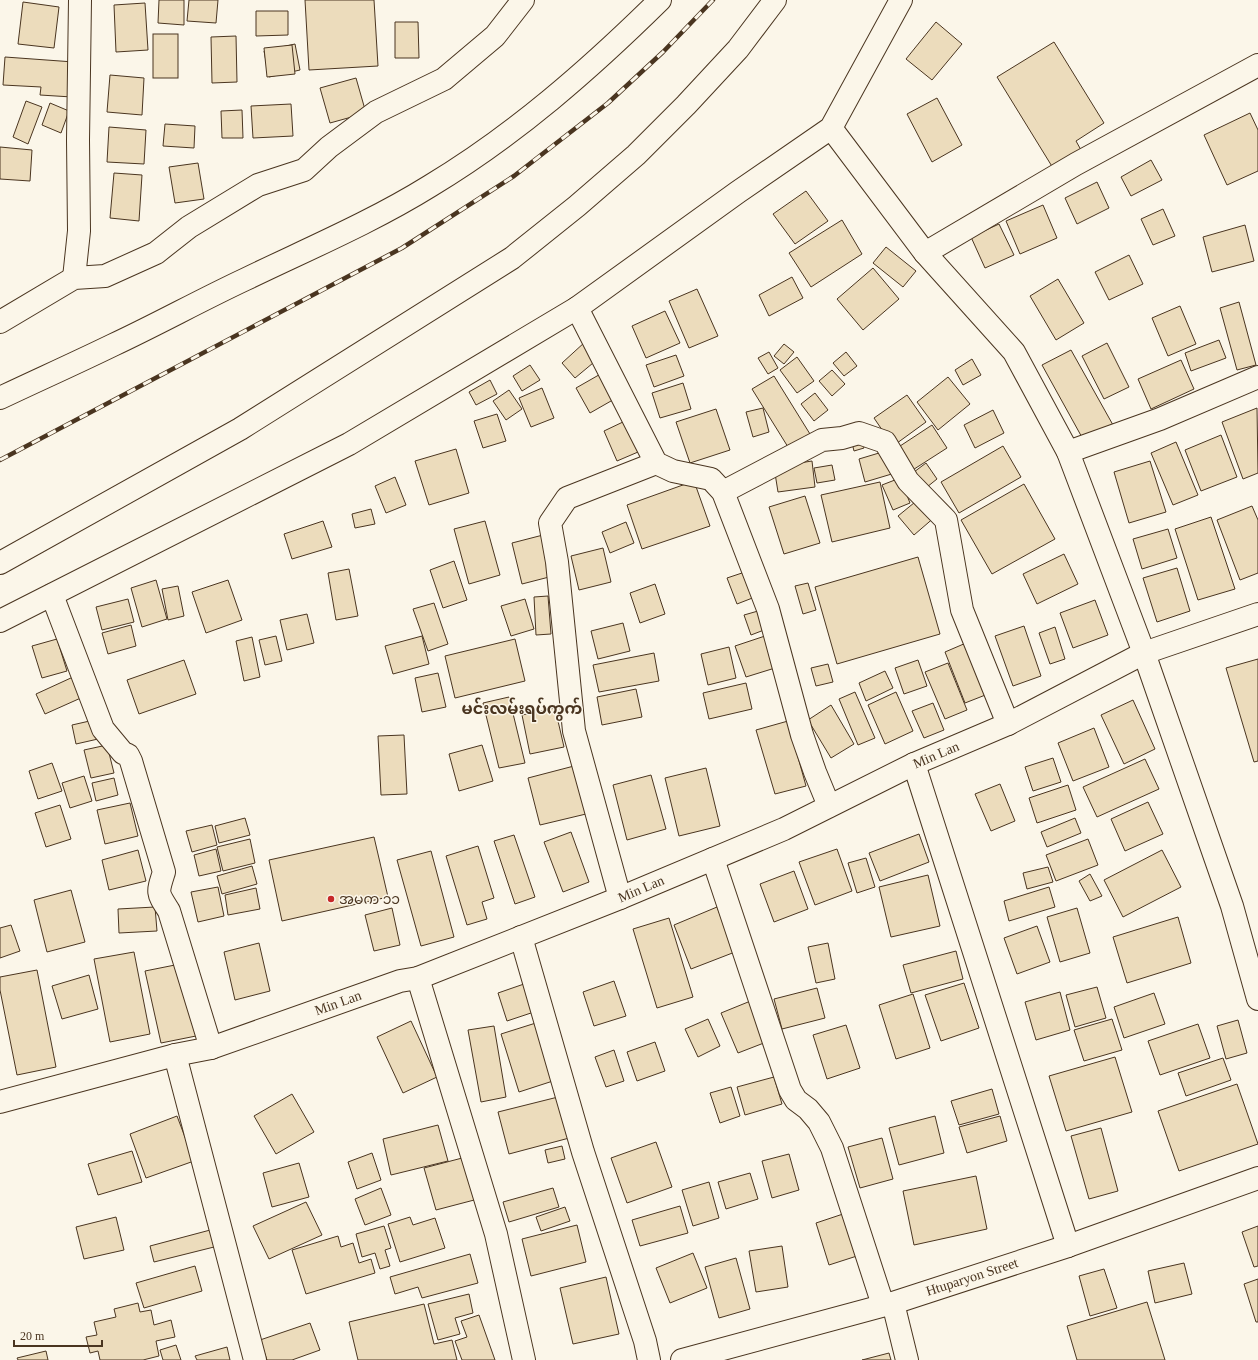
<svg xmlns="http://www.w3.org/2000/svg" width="1258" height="1360" viewBox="0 0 1258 1360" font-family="'Times New Roman','Noto Sans Myanmar',serif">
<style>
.building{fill:#ecdcbc;stroke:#4a3520}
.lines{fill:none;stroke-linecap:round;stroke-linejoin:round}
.minor-casing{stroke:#4a3520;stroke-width:24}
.major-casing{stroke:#4a3520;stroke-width:24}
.minor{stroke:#fbf6e9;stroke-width:22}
.major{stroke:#fbf6e9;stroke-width:22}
.rail-casing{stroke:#4a3520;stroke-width:4.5}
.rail{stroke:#fbf6e9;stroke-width:3;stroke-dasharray:9;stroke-linecap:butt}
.poi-dot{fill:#c62828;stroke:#fbf6e9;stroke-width:1.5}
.labels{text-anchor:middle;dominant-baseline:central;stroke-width:3;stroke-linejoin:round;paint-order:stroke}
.street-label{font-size:14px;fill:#4a3520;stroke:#fbf6e9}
.poi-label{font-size:14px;fill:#4a3520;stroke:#fbf6e9;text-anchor:start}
.quarter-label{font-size:16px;font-weight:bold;fill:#4a3520;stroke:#fbf6e9}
</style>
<rect width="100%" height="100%" fill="#fbf6e9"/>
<g class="building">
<path d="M159,0H184V25L158,23Z"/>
<path d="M189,0H218L216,23L187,21Z"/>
<path d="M305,0H374L378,66L309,70Z"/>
<path d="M23,2L59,7L54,48L18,44Z"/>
<path d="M145,3L148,50L116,52L114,5Z"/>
<path d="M256,11H288V35L256,36Z"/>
<path d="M395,22H418L419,58H395Z"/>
<path d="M936,22L962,44L932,80L906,59Z"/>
<rect x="153" y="34" width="25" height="44"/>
<path d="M236,36L237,82L212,83L211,37Z"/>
<path d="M1054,42L1104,123L1076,141L1081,150L1053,168L997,77Z"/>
<path d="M295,44L300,70L269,77L264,51Z"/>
<path d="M292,45L295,74L267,77L264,48Z"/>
<path d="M5,57L74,62L72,97L40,95L41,87L3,85Z"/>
<path d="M110,75L144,78L142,115L107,112Z"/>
<path d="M356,78L366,113L330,123L320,88Z"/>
<path d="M937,98L962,145L932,162L907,114Z"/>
<path d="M26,101L42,107L28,144L13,137Z"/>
<path d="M50,103L69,111L61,133L42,125Z"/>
<path d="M291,104L293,136L253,138L251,106Z"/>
<path d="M242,110L243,138H222L221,111Z"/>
<path d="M1250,113L1258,130V171L1227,185L1204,135Z"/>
<path d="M165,124L195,126L194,148L163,146Z"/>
<path d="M109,127L146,130L144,164L107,162Z"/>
<path d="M0,147L32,150L30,181L0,179Z"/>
<path d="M1151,160L1162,180L1131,196L1121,177Z"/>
<path d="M198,163L204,199L175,203L169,167Z"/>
<path d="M114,173L142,175L139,221L110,218Z"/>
<path d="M1097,182L1109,208L1077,224L1065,198Z"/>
<path d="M806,191L828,221L795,244L773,214Z"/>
<path d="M1043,205L1057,238L1020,254L1006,221Z"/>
<path d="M1163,209L1175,236L1153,245L1141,219Z"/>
<path d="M842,220L862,254L811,287L789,253Z"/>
<path d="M999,224L1014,255L985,268L971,237Z"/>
<path d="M1245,225L1254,261L1212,272L1203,237Z"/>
<path d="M886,247L916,271L903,287L873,263Z"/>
<path d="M1129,255L1143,284L1109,300L1095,272Z"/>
<path d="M873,268L899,299L863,330L837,299Z"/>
<path d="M792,277L803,298L769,316L759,295Z"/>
<path d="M1058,279L1084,323L1056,340L1030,296Z"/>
<path d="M697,289L718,336L689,348L669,301Z"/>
<path d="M1239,302L1256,365L1237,370L1220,308Z"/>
<path d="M1180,306L1196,344L1168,356L1152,318Z"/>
<path d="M665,311L680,343L646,358L632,326Z"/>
<path d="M1219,340L1226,358L1191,371L1185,353Z"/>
<path d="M585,342L599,358L575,378L562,363Z"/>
<path d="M1107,343L1129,387L1104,399L1082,356Z"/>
<path d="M784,344L794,352L784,364L774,356Z"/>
<path d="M1071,350L1113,425L1084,441L1042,365Z"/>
<path d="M769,352L778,368L768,374L758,358Z"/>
<path d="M846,352L857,366L844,376L833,363Z"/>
<path d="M676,355L684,376L654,387L646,365Z"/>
<path d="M797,357L814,381L797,393L780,370Z"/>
<path d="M972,359L981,375L963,385L955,370Z"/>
<path d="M1181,360L1194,389L1151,409L1138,379Z"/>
<path d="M530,365L540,380L522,391L513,376Z"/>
<path d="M832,370L845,384L832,396L819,381Z"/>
<path d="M604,372L618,397L590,413L576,388Z"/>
<path d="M774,376L810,434L788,447L752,389Z"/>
<path d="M948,377L970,404L938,430L917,402Z"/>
<path d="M490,380L497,394L476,405L469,392Z"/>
<path d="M683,383L691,409L660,418L652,393Z"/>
<path d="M542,388L554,418L531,427L519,398Z"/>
<path d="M509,390L522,409L506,420L493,401Z"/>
<path d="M815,393L828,410L814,421L801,404Z"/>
<path d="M907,395L926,422L893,446L874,418Z"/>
<path d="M763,408L769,432L753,437L746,412Z"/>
<path d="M1257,408L1258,473L1243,479L1222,422Z"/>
<path d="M716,409L730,450L690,463L676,422Z"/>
<path d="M993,410L1004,433L975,448L964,425Z"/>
<path d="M497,414L506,441L483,448L474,421Z"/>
<path d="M625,421L638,452L617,461L604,431Z"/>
<path d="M932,425L947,448L908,473L894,450Z"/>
<path d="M1221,435L1237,477L1201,491L1185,450Z"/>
<path d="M862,440L864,448L854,451L852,443Z"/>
<path d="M1176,442L1198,495L1173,505L1151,453Z"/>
<path d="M1003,446L1021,477L959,513L941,482Z"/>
<path d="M456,449L469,493L429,505L415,461Z"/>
<path d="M889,450L895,473L865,482L859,459Z"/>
<path d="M812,461L815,487L778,492L774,467Z"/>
<path d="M1150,461L1166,512L1129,523L1114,472Z"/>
<path d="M926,463L937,479L922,491L910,475Z"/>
<path d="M832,465L835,480L817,483L814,468Z"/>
<path d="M395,477L406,505L386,513L375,486Z"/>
<path d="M900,478L910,503L893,510L882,485Z"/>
<path d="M694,481L710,526L642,549L627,505Z"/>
<path d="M880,482L890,528L832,542L821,495Z"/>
<path d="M1024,484L1055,539L992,574L961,520Z"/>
<path d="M805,496L820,543L784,554L769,507Z"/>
<path d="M920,498L936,516L914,535L898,516Z"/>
<path d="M1252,506L1258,520V573L1240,580L1217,520Z"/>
<path d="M371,509L375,524L355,528L352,514Z"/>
<path d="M1211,517L1235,589L1198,600L1175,529Z"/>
<path d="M323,521L332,547L292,559L284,534Z"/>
<path d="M485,521L500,575L469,584L454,529Z"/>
<path d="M626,522L634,543L610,553L602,532Z"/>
<path d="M1168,529L1177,558L1142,569L1133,539Z"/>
<path d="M543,535L553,576L522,584L512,543Z"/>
<path d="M603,548L611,582L579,590L571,556Z"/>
<path d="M1064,554L1078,584L1037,604L1023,574Z"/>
<path d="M918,557L940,634L837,664L815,587Z"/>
<path d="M454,561L467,600L443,608L430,570Z"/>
<path d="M1177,568L1190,611L1157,622L1143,578Z"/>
<path d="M349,569L358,616L336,620L328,573Z"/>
<path d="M745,572L755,597L737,604L727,578Z"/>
<path d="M156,580L167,619L142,627L131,588Z"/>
<path d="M228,580L242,620L206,633L192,592Z"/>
<path d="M808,583L816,610L803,614L795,586Z"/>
<path d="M655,584L665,614L640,623L630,593Z"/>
<path d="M178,586L184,616L168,620L162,589Z"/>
<path d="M548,596L551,634L536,635L534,597Z"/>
<path d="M128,599L134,622L102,630L96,607Z"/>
<path d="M525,599L534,629L511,636L501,606Z"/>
<path d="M1095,600L1108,635L1073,648L1060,613Z"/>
<path d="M434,603L448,644L428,651L413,609Z"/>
<path d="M758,611L764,630L751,635L744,615Z"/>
<path d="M307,614L314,643L287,650L280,620Z"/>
<path d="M623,623L630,651L598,659L591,631Z"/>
<path d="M131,625L136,646L108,654L102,633Z"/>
<path d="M1024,626L1041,676L1013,686L995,636Z"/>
<path d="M1055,627L1065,659L1050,664L1039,633Z"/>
<path d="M276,636L282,661L265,665L259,640Z"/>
<path d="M422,636L429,664L393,674L385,646Z"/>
<path d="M765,636L775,668L746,677L735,646Z"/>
<path d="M252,637L260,677L244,681L236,641Z"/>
<path d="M57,639L67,671L42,678L32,646Z"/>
<path d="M515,639L525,681L455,698L445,656Z"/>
<path d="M973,640L993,692L965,703L945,652Z"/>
<path d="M729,647L736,678L708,685L701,654Z"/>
<path d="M654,653L659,681L599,692L593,665Z"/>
<path d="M1258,659V761L1254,762L1226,668Z"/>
<path d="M184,660L196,694L139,714L127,680Z"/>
<path d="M918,660L927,686L904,694L895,668Z"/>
<path d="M948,663L967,710L945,719L925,672Z"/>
<path d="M828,664L833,682L816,686L811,668Z"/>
<path d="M885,671L893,688L866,701L859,683Z"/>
<path d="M438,673L446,707L422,712L415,678Z"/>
<path d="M73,677L83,697L45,714L36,694Z"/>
<path d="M746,683L752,709L709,719L703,693Z"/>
<path d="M636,689L642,717L602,725L597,697Z"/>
<path d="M855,692L875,738L858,745L839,699Z"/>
<path d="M896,692L913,731L885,744L868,705Z"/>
<path d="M509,697L525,763L499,768L483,703Z"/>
<path d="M1133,700L1155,749L1124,764L1101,715Z"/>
<path d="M933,703L944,730L924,738L912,711Z"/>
<path d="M831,705L854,744L831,758L808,720Z"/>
<path d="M555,708L564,747L530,754L522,715Z"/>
<path d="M94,720L98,739L76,744L72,725Z"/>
<path d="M788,721L806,786L775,794L756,730Z"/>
<path d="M1094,728L1109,767L1073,781L1058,743Z"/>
<path d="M404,735L407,794L381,795L378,736Z"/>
<path d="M107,745L114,773L91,778L84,750Z"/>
<path d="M482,745L493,781L459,791L449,754Z"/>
<path d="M1053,758L1061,782L1033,791L1025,767Z"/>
<path d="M1145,759L1159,789L1097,817L1083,787Z"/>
<path d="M52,763L62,791L38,799L29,771Z"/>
<path d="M574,766L586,814L540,825L528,778Z"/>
<path d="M706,768L720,826L679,836L665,778Z"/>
<path d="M651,775L666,829L627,840L613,785Z"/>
<path d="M84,776L92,801L70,808L62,783Z"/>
<path d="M114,778L118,795L96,801L92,783Z"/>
<path d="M1000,784L1015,821L991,831L975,794Z"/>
<path d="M1068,785L1076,810L1037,823L1029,798Z"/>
<path d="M1148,802L1163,834L1125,851L1111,819Z"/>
<path d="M130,803L138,836L105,844L97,810Z"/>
<path d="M60,805L71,839L46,847L35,813Z"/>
<path d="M245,818L250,835L219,843L215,826Z"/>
<path d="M1075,818L1081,833L1047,847L1041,832Z"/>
<path d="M212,825L217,845L192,852L186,831Z"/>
<path d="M571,832L589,882L563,892L544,842Z"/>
<path d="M919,834L929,862L880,881L869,853Z"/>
<path d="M514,835L535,897L515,904L494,841Z"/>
<path d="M374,837L388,897L282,921L269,860Z"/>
<path d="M250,839L255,863L223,871L217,847Z"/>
<path d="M1088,839L1098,865L1056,881L1046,855Z"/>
<path d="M478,846L494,898L482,902L487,919L467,925L446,856Z"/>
<path d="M216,849L221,871L199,876L194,855Z"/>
<path d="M837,849L852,891L815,905L799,862Z"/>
<path d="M138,850L146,881L109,890L102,860Z"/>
<path d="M1162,850L1181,887L1123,917L1104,880Z"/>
<path d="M431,851L454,937L421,946L397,860Z"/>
<path d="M866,858L875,887L857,893L848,863Z"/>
<path d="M252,866L257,884L222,894L217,876Z"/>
<path d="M1048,867L1053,882L1027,889L1023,873Z"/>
<path d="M794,871L808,909L774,922L760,884Z"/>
<path d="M1090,874L1102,896L1090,901L1079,881Z"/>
<path d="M928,875L940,926L891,937L879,887Z"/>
<path d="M218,887L224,916L198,922L191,892Z"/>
<path d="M1049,887L1055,907L1009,921L1004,901Z"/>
<path d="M256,888L260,909L228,915L225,895Z"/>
<path d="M71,890L85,942L47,952L34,900Z"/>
<path d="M155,907L157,931L119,933L118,909Z"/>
<path d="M717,907L735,952L691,969L674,925Z"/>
<path d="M392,908L400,945L374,951L365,915Z"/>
<path d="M1077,908L1090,953L1060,962L1047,917Z"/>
<path d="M1178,917L1191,963L1127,983L1113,937Z"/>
<path d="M669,918L693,997L657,1008L633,929Z"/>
<path d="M11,925L20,951L0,958V928Z"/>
<path d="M1037,926L1050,962L1017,974L1004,938Z"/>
<path d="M259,943L270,991L235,1000L224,952Z"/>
<path d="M828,943L835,979L816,983L808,947Z"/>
<path d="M956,951L963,979L911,993L903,965Z"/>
<path d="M134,952L150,1034L110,1042L94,959Z"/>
<path d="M180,964L196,1036L161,1043L145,971Z"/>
<path d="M37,970L56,1067L17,1075L0,990V977Z"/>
<path d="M89,975L98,1009L62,1019L52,986Z"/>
<path d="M614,981L626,1016L594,1026L583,992Z"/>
<path d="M964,983L979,1028L941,1041L925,995Z"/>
<path d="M524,984L534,1012L507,1021L498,993Z"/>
<path d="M1097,987L1106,1018L1075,1027L1066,995Z"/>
<path d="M817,988L825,1018L782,1029L774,999Z"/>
<path d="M1060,992L1070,1030L1036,1040L1025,1002Z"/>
<path d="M1154,993L1165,1024L1124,1038L1114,1007Z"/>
<path d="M913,994L930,1048L896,1059L879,1005Z"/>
<path d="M753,1000L769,1041L738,1053L721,1013Z"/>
<path d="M708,1019L720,1046L698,1057L685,1029Z"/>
<path d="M1112,1019L1122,1050L1084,1061L1074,1030Z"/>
<path d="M1238,1020L1247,1053L1226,1059L1217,1026Z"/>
<path d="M411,1021L437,1077L403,1093L377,1037Z"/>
<path d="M539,1022L556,1080L519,1092L501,1034Z"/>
<path d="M1198,1024L1210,1058L1160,1075L1148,1041Z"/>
<path d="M846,1025L860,1068L827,1079L813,1035Z"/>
<path d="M494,1026L506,1097L481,1102L468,1030Z"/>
<path d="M655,1042L665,1071L637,1081L627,1052Z"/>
<path d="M614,1050L624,1081L606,1087L595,1057Z"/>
<path d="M1115,1057L1132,1112L1066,1131L1049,1076Z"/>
<path d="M1223,1058L1231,1080L1186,1096L1178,1073Z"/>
<path d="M774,1077L782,1104L745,1115L737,1087Z"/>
<path d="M1237,1084L1258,1144L1179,1171L1158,1111Z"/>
<path d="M731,1087L740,1116L720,1123L710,1093Z"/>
<path d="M992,1089L999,1114L959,1125L951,1101Z"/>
<path d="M292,1094L314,1132L276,1154L254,1116Z"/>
<path d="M562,1096L573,1137L509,1154L498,1112Z"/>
<path d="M177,1116L194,1161L146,1178L130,1134Z"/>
<path d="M935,1116L944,1153L899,1165L889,1128Z"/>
<path d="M1000,1116L1007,1141L967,1153L959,1127Z"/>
<path d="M438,1125L448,1161L391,1175L383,1139Z"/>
<path d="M1101,1128L1118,1191L1089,1199L1071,1136Z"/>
<path d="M882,1138L893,1179L860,1188L848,1147Z"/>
<path d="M656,1142L672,1187L627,1203L611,1158Z"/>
<path d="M562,1146L565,1159L548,1163L545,1150Z"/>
<path d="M132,1151L142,1182L98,1195L88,1164Z"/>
<path d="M372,1153L381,1180L357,1189L348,1162Z"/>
<path d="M789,1154L799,1190L772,1198L762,1161Z"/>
<path d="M466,1157L478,1199L436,1210L424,1168Z"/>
<path d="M299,1163L309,1197L272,1207L263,1173Z"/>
<path d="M750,1173L758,1199L726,1209L718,1182Z"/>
<path d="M976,1176L987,1229L914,1245L903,1191Z"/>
<path d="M709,1182L719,1218L693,1226L682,1190Z"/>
<path d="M381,1188L391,1215L365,1225L355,1199Z"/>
<path d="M553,1188L559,1207L509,1222L503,1202Z"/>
<path d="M306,1202L322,1235L269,1259L253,1226Z"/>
<path d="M680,1206L688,1233L640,1246L632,1220Z"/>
<path d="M565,1207L570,1221L541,1231L536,1217Z"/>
<path d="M846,1213L860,1255L829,1265L816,1223Z"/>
<path d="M116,1217L124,1250L84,1259L76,1227Z"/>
<path d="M410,1217L413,1225L435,1218L445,1248L400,1262L388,1224Z"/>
<path d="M577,1225L586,1262L531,1276L522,1239Z"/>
<path d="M384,1226L391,1248L385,1250L390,1266L380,1269L375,1253L362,1257L356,1234Z"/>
<path d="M1258,1226V1266L1254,1267L1242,1232Z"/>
<path d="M214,1229L218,1246L154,1262L150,1246Z"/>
<path d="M338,1236L341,1247L353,1243L359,1263L371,1259L375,1273L306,1294L292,1250Z"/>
<path d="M782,1246L788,1287L756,1292L749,1251Z"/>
<path d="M693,1253L707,1288L670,1303L656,1268Z"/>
<path d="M470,1254L478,1283L422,1298L418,1287L395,1294L390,1277Z"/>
<path d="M736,1258L750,1309L719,1318L705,1267Z"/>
<path d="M1184,1263L1192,1294L1155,1303L1148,1271Z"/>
<path d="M195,1266L202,1291L144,1308L136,1283Z"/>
<path d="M1104,1269L1117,1308L1090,1316L1079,1276Z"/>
<path d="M606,1277L619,1334L573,1344L560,1288Z"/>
<path d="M1258,1279V1322H1256L1244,1284Z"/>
<path d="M469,1294L473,1313L455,1318L460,1334L438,1340L428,1304Z"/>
<path d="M1147,1302L1165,1360H1077L1067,1326Z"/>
<path d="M138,1303L140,1312L151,1310L154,1325L171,1320L175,1337L156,1341L159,1356L143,1360H100L98,1351L90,1353L86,1337L97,1335L94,1322L116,1317L114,1309Z"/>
<path d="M424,1304L434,1344L452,1340L457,1360H358L349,1322Z"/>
<path d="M479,1315L495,1360H462L455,1341L467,1337L461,1321Z"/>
<path d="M310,1323L320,1350L292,1360H267L260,1340Z"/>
<path d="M176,1345L181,1360H163L160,1350Z"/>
<path d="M227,1347L230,1360H197L195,1356Z"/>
<path d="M46,1351L48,1360H18L17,1358Z"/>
<path d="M889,1353L891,1360H862Z"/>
</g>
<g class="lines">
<defs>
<g id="minor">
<path d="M831,128L925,253L1014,352L1068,452L1144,653L1232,906L1258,999"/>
<path d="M925,253L1076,164L1258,65"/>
<path d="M74,278L79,231L78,140L80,0"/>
<path d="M577,308L656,463L673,471L711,479L723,492L768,609L802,735L815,772L829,806"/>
<path d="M0,322L74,278L105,276L156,253L189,227L258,185L304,170L329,147L376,112L444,79L495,36L523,0"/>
<path d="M1068,452L1160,419L1258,377"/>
<path d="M723,492L822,440L842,438L859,433L885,442L908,481L946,520L962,610L1008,724"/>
<path d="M52,595L103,729L123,753L128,755L131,761L164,872C157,894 157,892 169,911L211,1048"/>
<path d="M0,621L349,444L577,308L738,192L831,128L901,0"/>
<path d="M914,764L1068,1246"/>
<path d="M713,859L790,1090L796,1100L808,1109L819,1122L832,1148L883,1305"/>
<path d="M620,898L574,731L557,562L550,523L567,498L656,463"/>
<path d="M521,937L583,1152L645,1341L649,1360"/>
<path d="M418,978L496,1234L524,1360"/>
<path d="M175,1055L255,1360"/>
<path d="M0,1102L175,1055L211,1048L400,981L418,978L620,898L784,829L914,764L1008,724L1144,653L1258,614"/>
<path d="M893,1303L907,1360"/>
<path d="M682,1360L893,1303L1068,1246L1258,1178"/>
</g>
<g id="major">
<path d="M0,398C38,380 76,363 113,345C158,324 201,300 246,279C308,249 372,222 430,186C515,135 590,69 660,0"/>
<path d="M0,563L240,429L512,258L577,206L636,155L686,105L738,49L775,0"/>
</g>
</defs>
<use href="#minor" class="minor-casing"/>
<use href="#major" class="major-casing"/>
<use href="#minor" class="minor"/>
<use href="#major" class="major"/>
<defs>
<path id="rail" d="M0,460L402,248L514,176L608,103L663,52L713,0"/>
</defs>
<use href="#rail" class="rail-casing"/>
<use href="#rail" class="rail"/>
</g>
<circle class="poi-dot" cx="331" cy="899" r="4"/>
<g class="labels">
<g class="street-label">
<text transform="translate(936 755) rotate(-23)">Min Lan</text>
<text transform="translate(641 889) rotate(-23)">Min Lan</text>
<text transform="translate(338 1003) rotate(-20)">Min Lan</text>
<text transform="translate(972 1277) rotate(-18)">Htuparyon Street</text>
</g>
<g class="poi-label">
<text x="339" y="899">အမက ၁၁</text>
</g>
<g class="quarter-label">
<text x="522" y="708">မင်းလမ်းရပ်ကွက်</text>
</g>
</g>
<path d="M14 1340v6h88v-6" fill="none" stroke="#4a3520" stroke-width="2"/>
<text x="20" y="1340" font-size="12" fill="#4a3520" stroke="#fbf6e9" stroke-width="3" paint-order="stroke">20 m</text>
</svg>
